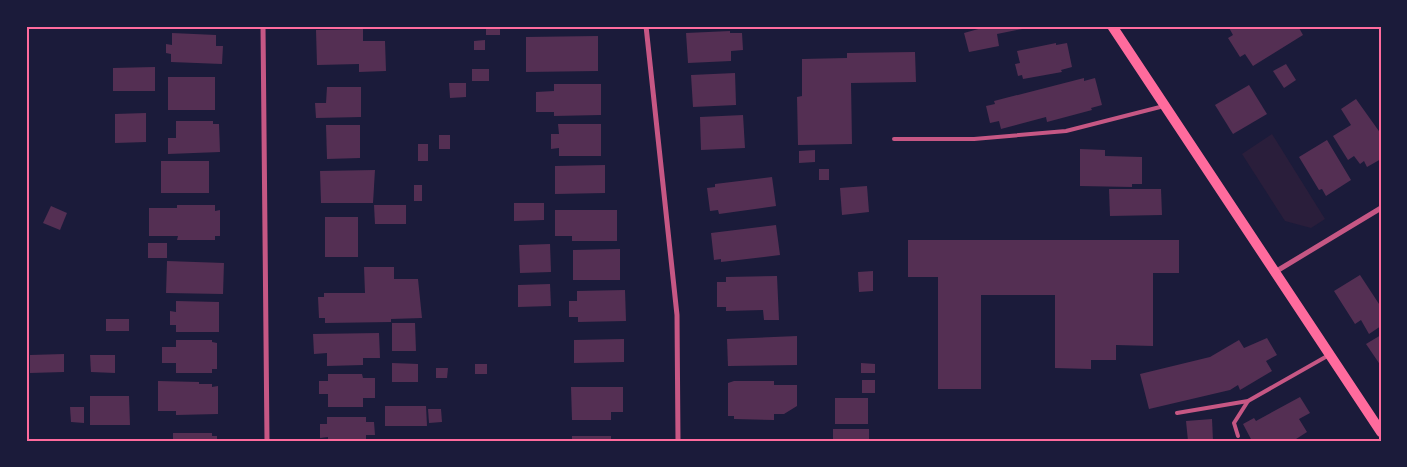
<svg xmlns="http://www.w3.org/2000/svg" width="1407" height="467" viewBox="0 0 1407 467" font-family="Cabin,sans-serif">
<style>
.green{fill:#2a1e3b}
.building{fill:#542f53}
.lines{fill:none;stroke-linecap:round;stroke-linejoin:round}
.service{stroke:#c65784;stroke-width:4}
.minor{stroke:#c65784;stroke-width:5}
.secondary{stroke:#ff6b9d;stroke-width:10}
.neatline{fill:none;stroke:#ff6b9d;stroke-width:2}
</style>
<rect width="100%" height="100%" fill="#1b1b3a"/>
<path class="green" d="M1272,134L1325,219L1311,228L1285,221L1242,154Z"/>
<g class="building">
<rect x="486" y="26" width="14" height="9"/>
<path d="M989,26H1032V27L997,34L999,46L969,52L964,33Z"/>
<path d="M1228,26H1298L1303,35L1253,66L1245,54L1240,57L1228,38L1233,35Z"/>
<path d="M363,29V41H385L386,71L359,72V64L317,65L316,30Z"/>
<path d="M730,31V33H742L743,50L731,51V61L688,63L686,33Z"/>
<path d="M172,33L216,35V46H223L222,64L171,62V54L166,53V44L172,45Z"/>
<path d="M598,36V71L526,72V37Z"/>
<path d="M485,40V50H474V41Z"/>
<path d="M1056,43V45L1067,43L1072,67L1061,70L1062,72L1023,79L1022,75L1018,76L1015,64L1020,63L1017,51Z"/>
<path d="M915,52L916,82L851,83L852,144L798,145L797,97L802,96V59L847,58V53Z"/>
<path d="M1286,64L1296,80L1284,88L1273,71Z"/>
<path d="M155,67V91H113V68Z"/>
<rect x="472" y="69" width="17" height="12"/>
<path d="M735,73L736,105L693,107L691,75Z"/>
<rect x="168" y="77" width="47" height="33"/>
<path d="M1084,78V81L1095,78L1102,105L1091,108L1092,110L1047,122L1046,117L1001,129L999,121L990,123L986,106L995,104L994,101Z"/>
<path d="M449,83H466V97L450,98Z"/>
<path d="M554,84H601V115L554,116V112H536V92L554,91Z"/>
<path d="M1249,85L1267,114L1233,134L1215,105Z"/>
<path d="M327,87H361V117L316,118L315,103H326Z"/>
<path d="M1356,99L1381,134V159L1367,167L1364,161L1360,164L1354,156L1348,160L1333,136L1351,125L1341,109Z"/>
<path d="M146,113V142L115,143V114Z"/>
<path d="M743,115L745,148L701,150L700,117Z"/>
<path d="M176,121H213V124H219L220,152L168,154V138H176Z"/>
<path d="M558,124H601V156H559V148L551,149V134H559Z"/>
<path d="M326,125H360V158L327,159Z"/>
<rect x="439" y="135" width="11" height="14"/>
<path d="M1327,140L1351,180L1326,196L1322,189L1319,190L1299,157Z"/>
<rect x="418" y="144" width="10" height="17"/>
<path d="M1080,149L1105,150V156L1142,157V184H1132V187L1080,186Z"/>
<path d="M815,150V162L799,163V151Z"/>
<rect x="161" y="161" width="48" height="32"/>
<path d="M605,165V193L555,194V166Z"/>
<rect x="819" y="169" width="10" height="11"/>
<path d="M375,170L373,203H321L320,171Z"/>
<path d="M772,177L776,206L719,214L718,210L710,211L707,188L715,187V184Z"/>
<rect x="414" y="185" width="8" height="16"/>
<path d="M867,186L869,212L842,215L840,188Z"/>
<path d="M1109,189H1161L1162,215L1110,216Z"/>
<path d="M514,203H544V220L514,221Z"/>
<path d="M177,205H215V211L220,210V236H215V240H177L178,236H149V208H177Z"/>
<path d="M374,205H406V224H375Z"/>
<path d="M51,206L67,213L60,230L43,223Z"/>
<path d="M555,210H617V241H572V236H555Z"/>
<rect x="325" y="217" width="33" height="40"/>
<path d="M776,225L780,255L721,262V259L714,260L711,233Z"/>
<path d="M908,240H1179V273H1153V346L1116,345V360H1091V369L1055,368V295H981V389H938V277H908Z"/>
<rect x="148" y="243" width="19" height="15"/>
<path d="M550,244L551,272L520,273L519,245Z"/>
<path d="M620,249V280H573V250Z"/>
<path d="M167,261L224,263L223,294L166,293Z"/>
<path d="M364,267H394V279H418L422,318L391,319V322L325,323V318H319L318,297H324V293H365Z"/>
<path d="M873,271V291L859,292L858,272Z"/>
<path d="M1360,275L1381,307V326L1369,334L1361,320L1355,324L1334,291Z"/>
<path d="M777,276L779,320H764L763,310L726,311V307H717V282H726V277Z"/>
<path d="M550,284L551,306L518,307V285Z"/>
<path d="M625,290L626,321L578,322V317H569V301H577V291Z"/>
<path d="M176,301L219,302V332H176V325H170V311L176,312Z"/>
<rect x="106" y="319" width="23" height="12"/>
<path d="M392,323H415L416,351H392Z"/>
<path d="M379,333L380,358H363V365L327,366V353L314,354L313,334Z"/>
<path d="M1381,335V366L1366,344Z"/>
<path d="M797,336V365L728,366L727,339Z"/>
<path d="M1267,338L1277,355L1266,361L1272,371L1240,390L1238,385L1230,390L1149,409L1140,374L1210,357L1239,340L1244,348Z"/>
<path d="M624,339V362L574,363V340Z"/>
<path d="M176,340H212V342L217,343V369H212V373H176V363H162V347H176Z"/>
<path d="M64,354V372L30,373V355Z"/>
<path d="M90,355H115V373L91,372Z"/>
<path d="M392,363L418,364V382H392Z"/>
<path d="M861,363L875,364V373H861Z"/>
<rect x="475" y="364" width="12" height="10"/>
<path d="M436,368H448L447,378H436Z"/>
<path d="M328,374H362L363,378H375V398H363V407H328V394H319V381H328Z"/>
<rect x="862" y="380" width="13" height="13"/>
<path d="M158,381L199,382V384H212V387L218,386V414L176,415V411H158Z"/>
<path d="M734,381H774V385H797V406L784,414H774V420L734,419V416H728V383Z"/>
<path d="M571,387H623V412H611V420H572Z"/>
<path d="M90,396H129L130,425H90Z"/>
<path d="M1300,397L1310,413L1299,419L1307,432L1293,441H1252L1243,424L1254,418L1256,421Z"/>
<rect x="835" y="398" width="33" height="26"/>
<path d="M385,406H426L427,426H385Z"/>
<path d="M70,407H84V423L71,422Z"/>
<path d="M428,409H441L442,422L429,423Z"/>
<path d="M327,417H366V422H374L375,435H366V441H328V437L320,438V424H327Z"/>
<path d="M1212,419L1213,441H1188L1186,421Z"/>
<rect x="833" y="429" width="36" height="12"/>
<path d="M173,433H212V436H217V441H173Z"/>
<rect x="572" y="436" width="39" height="5"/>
</g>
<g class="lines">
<g class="service">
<path d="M894,139H974L1066,131L1164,106"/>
<path d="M1177,413L1248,401L1329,355"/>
<path d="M1238,436L1234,423L1248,401"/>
</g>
<g class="minor">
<path d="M263,26L267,441"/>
<path d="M646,26L677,315L678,441"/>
<path d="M1275,272L1381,208"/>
</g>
<path class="secondary" d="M1112,26L1381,432"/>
</g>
<rect width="1407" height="467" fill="none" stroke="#1b1b3a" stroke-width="55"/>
<rect x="28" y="28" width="1352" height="412" class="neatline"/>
</svg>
